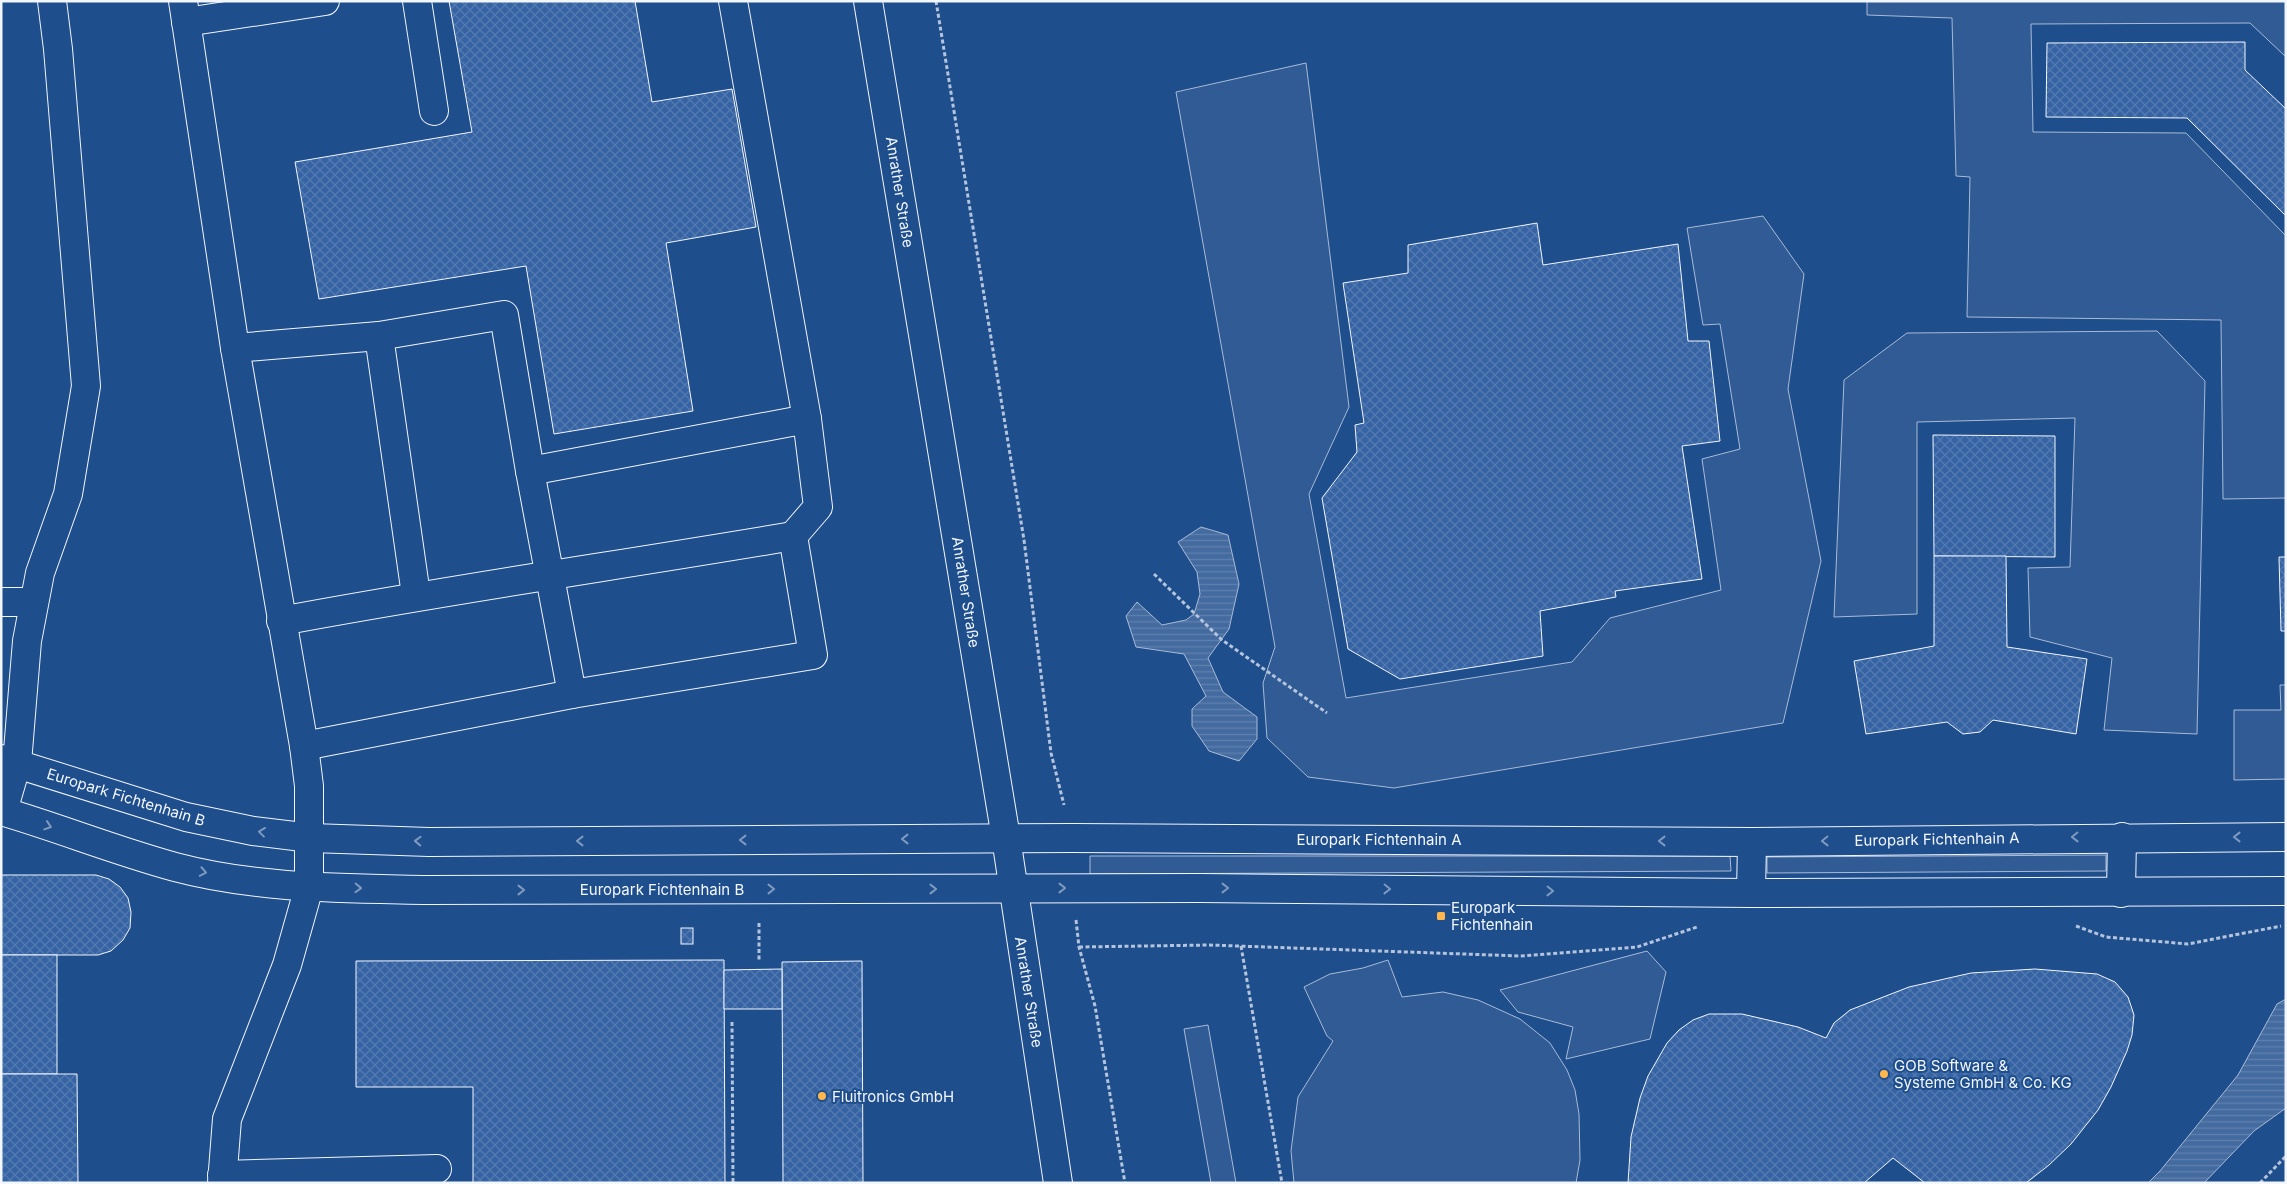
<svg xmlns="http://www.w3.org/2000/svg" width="2287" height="1184" viewBox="0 0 2287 1184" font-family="Inter,sans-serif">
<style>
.built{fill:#305b95;stroke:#a8bbd7}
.water{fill:url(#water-rules);stroke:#a8bbd7}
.building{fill:url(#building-cross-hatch);stroke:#f2f6ff}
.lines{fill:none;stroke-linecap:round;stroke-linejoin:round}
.minor-casing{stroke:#f2f6ff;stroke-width:30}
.major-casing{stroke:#f2f6ff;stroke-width:30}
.path{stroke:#b3c4dc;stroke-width:3;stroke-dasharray:4 2.5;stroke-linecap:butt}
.minor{stroke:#1f4e8c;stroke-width:28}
.major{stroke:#1f4e8c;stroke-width:28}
.oneway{stroke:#7e9ac0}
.poi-dot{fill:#ffb74d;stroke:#1f4e8c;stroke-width:2}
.labels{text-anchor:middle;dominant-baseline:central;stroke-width:4;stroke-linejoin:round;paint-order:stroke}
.street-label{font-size:15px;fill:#f2f6ff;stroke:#1f4e8c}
.poi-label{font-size:15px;fill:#f2f6ff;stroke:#1f4e8c;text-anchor:start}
</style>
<defs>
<pattern id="water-rules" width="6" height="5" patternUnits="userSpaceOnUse" patternTransform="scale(1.25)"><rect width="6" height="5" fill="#446ba0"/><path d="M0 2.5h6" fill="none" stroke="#5f81ae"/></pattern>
<pattern id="building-cross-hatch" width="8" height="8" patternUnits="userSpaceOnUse" patternTransform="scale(1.25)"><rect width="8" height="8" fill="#3563a3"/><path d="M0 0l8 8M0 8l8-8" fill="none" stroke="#537ab1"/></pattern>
</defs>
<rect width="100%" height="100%" fill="#1f4e8c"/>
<g class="built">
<path d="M1867,1H2286V57L2250,23L2031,24L2033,132L2186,133L2286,236V498L2223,499L2221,320L1967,317L1970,177L1956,176L1952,18L1867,15Z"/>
<path d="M1306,63L1349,407L1309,494L1346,698L1572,662L1610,618L1721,590L1702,459L1740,449L1720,324L1703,325L1687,228L1763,216L1804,274L1788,389L1821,561L1783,723L1394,788L1308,777L1267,738L1263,683L1275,647L1176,92Z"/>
<path d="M2157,331L2205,381L2197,734L2104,730L2112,658L2030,637L2028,568L2070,567L2075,418L1917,422V614L1834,617L1844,380L1907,333Z"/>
<path d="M2280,685H2286V779L2234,780V710H2281Z"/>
<path d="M2106,855V871L1767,873V857Z"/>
<path d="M1090,856H1730L1731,871L1090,874Z"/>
<path d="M1647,951L1666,972L1650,1039L1566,1059L1573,1027L1518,1012L1500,990Z"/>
<path d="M1388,960L1402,997L1443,992L1478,1000L1520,1019L1550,1043L1567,1070L1575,1090L1579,1114L1580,1160L1576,1183H1294L1291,1151L1298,1097L1333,1041L1327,1036L1304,987L1330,974L1363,968Z"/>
<path d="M1208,1025L1236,1183H1211L1184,1029Z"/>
</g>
<g class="water">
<path d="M1201,527L1228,535L1239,584L1229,629L1208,658L1223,692L1257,717V739L1239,761L1209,751L1192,726V709L1206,696L1184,654L1136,647L1126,616L1137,602L1162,625L1186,620L1194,614L1200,594L1197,572L1178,542Z"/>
<path d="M2286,999V1108L2254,1131L2204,1183H2148L2160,1171L2238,1075L2277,1004Z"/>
</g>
<g class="building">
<path d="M449,1H635L652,102L732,89L756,227L666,243L693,411L554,434L526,266L319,299L295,162L472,132Z"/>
<path d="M2245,42V70L2286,109V216L2187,118L2046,117L2047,43Z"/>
<path d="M1537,223L1543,265L1678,244L1688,341H1709L1720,441L1682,446L1702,579L1615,591L1616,597L1540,611L1543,656L1400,679L1348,649L1322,498L1357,452L1355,425L1364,423L1343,283L1408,273V245Z"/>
<path d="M1933,435L2055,436V557L1934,556Z"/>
<path d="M1934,556H2006L2007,647L2087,659L2076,734L1993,720L1980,732L1963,734L1947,722L1866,734L1854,661L1934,646Z"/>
<path d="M2279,557H2286V631H2281Z"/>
<path d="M1,875H96L109,879L120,887L128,898L131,912L130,928L123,940L111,951L98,955H1Z"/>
<rect x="681" y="928" width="12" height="16"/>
<rect x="1" y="955" width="56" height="119"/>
<path d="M724,960L725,1183H473V1087H356V961Z"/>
<path d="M862,961L863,1183H783L782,962Z"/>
<path d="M782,969V1009H724V970Z"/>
<path d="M2035,969L2097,974L2115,982L2128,997L2134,1015L2132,1035L2127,1051L2111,1087L2098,1110L2071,1144L2049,1165L2026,1183H1925L1893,1158L1864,1183H1628L1631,1137L1640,1098L1648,1076L1667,1043L1679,1030L1693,1020L1709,1014H1742L1798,1027L1826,1038L1834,1023L1850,1010L1909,987L1971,973Z"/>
<path d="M1,1074H77L78,1183H1Z"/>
</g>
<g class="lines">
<defs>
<g id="minor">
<path d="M183,1L235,348L304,746L309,786V887L287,965L227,1119L222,1183"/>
<path d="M417,1L434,111"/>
<path d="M733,1L807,419"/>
<path d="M186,22L325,1"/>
<path d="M379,336L416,595"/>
<path d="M235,348L379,336L504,315L530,471L807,419L818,507L793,536L813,655L572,694L304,746"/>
<path d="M530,471L572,694"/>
<path d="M1,602H34"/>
<path d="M281,621C451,589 622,565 793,536"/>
<path d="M1,759L186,817L253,831L311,838L429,842L1073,838L1752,842L2286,837"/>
<path d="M1,811C59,828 116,851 175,867C258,889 344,888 429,890L1200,888L1751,893L2286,891"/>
<path d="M3,811L17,763L27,641L40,573L68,494L86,386L58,49L52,1"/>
<path d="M1751,893L1752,842"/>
<path d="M2121,893L2122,837"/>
<path d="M222,1175L437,1169"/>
</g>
<path id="major" d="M868,1L1006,838L1058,1183"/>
</defs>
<use href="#minor" class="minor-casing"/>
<use href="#major" class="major-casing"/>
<g class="path">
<path d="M936,1L1024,540L1051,753L1064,805"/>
<path d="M1154,574L1222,640L1327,713"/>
<path d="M1076,920L1079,947L1095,1006L1125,1183"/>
<path d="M759,923V962"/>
<path d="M2076,926L2106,937L2188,944L2281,926"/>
<path d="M1241,946L1282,1183"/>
<path d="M1079,947L1209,945L1520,956L1637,947L1697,927"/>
<path d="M732,1022L733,1183"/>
<path d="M2260,1183L2286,1156"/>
</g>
<use href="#minor" class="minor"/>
<use href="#major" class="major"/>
</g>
<defs><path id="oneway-chevron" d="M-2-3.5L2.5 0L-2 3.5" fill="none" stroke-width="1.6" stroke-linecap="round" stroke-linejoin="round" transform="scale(1.25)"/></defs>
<g class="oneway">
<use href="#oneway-chevron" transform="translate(48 826) rotate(18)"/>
<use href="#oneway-chevron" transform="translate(262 832) rotate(-173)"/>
<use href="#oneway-chevron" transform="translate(2075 837) rotate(179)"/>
<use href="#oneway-chevron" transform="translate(2237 837) rotate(180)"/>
<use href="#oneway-chevron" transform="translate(905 839) rotate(180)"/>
<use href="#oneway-chevron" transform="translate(743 840) rotate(180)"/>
<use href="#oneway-chevron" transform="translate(418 841) rotate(-178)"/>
<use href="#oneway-chevron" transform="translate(580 841) rotate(180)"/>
<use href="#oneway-chevron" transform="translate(1662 841) rotate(-180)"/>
<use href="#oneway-chevron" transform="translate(1825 841) rotate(179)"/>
<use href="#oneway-chevron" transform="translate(203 872) rotate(11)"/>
<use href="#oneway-chevron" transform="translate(358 888) rotate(2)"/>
<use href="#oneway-chevron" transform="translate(1062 888)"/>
<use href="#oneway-chevron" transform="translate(1225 888)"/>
<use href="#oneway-chevron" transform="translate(771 889)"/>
<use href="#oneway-chevron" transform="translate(933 889)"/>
<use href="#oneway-chevron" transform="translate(1387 889) rotate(1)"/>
<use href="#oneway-chevron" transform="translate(521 890)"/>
<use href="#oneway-chevron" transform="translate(1550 891) rotate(1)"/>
</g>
<g class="poi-dot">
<rect x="1436" y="911" width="10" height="10" rx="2.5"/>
<circle cx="1884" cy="1074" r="5"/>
<circle cx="822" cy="1096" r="5"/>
</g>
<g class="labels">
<g class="street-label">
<text transform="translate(900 192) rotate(81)">Anrather Straße</text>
<text transform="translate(966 592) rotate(81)">Anrather Straße</text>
<text transform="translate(126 797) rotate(17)">Europark Fichtenhain B</text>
<text x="1379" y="839">Europark Fichtenhain A</text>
<text transform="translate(1937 839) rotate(-1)">Europark Fichtenhain A</text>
<text x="662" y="889">Europark Fichtenhain B</text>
<text transform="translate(1029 992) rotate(81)">Anrather Straße</text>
</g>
<g class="poi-label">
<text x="1451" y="907">Europark<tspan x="1451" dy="17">Fichtenhain</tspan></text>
<text x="1894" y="1065">GOB Software &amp;<tspan x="1894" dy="17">Systeme GmbH &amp; Co. KG</tspan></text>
<text x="832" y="1096">Fluitronics GmbH</text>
</g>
</g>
<rect width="2287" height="1184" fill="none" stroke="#f2f6ff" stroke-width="5"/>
</svg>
